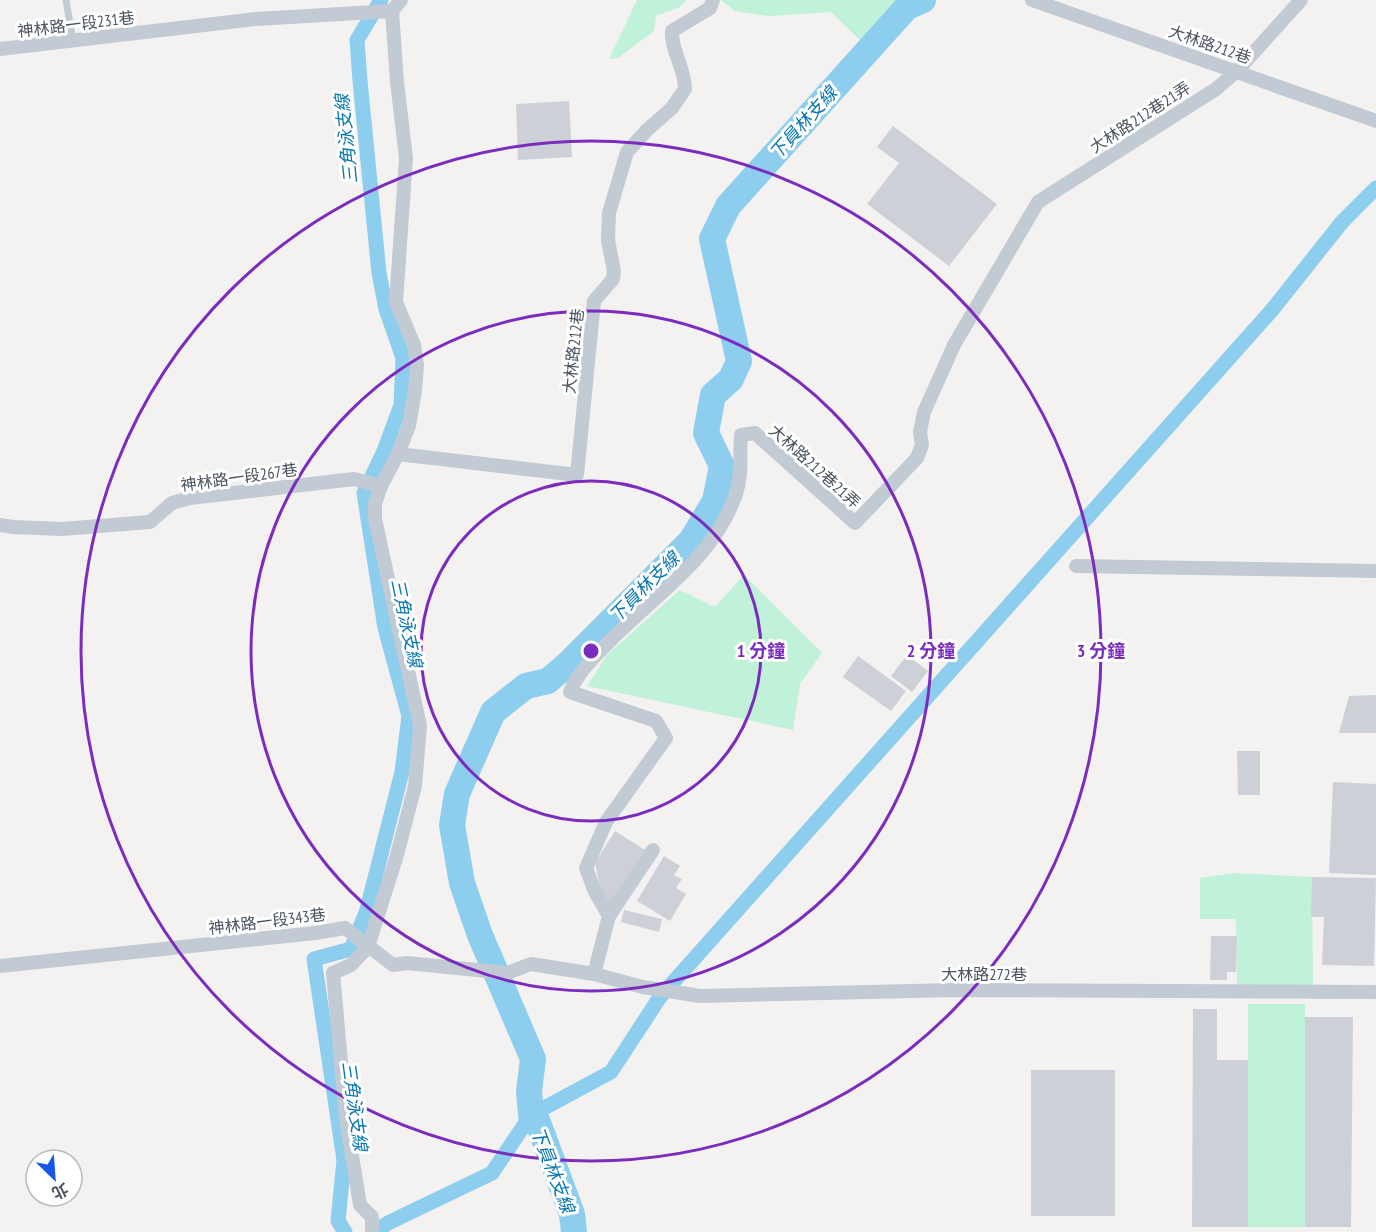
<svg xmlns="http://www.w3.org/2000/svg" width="1376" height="1232" viewBox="0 0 1376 1232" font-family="'PT Sans Narrow','Noto Sans TC',sans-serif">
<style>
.green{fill:#c0f1d9}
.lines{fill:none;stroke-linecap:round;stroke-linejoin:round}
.canal{stroke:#8dcdee;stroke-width:15}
.river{stroke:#8dcdee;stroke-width:26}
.building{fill:#cdd0d7}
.lane{stroke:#c2cad3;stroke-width:7}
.street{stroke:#c2cad3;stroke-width:14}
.ring{fill:none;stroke:#7b2cbf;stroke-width:3}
.labels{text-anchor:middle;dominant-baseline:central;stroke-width:6;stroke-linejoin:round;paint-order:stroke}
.street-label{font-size:16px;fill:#49525f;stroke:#fff}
.water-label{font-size:18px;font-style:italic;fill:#0a78b1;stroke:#fff}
.centre{fill:#7b2cbf;stroke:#fff;stroke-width:3}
.ring-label{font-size:18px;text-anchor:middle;font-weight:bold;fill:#7b2cbf;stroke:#fff;stroke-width:6;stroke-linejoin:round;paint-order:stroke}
</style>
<rect width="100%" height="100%" fill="#f4f2f1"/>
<g class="green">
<path d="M637,0H686L680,7L656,16L654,31L618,58L609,59Z"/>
<path d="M721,0H911L861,41L831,12L768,16L735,11Z"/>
<path d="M744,575L822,653L800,684L793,730L587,686L607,655L680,590L715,607Z"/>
<path d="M1235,873L1312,877L1313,988H1237L1236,919H1200V878Z"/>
<rect x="1248" y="1004" width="57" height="223"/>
</g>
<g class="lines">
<g class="canal">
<path d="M345,1232L338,1221L344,1160L314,959L351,949L366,913L402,772L409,716L385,628L364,493L384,451L401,405L403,358L386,309L379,273L360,81L357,40L381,0"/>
<path d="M375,1232L388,1223L492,1173L531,1115L611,1072L660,997L1272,310L1342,222L1376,188"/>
</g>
<path class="river" d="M574,1232L572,1214L537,1120L531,1115L529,1091L533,1059L480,935L462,883L452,825L457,794L493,712L526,686L548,681L570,662L691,541L715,501L722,466L706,433L713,395L731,379L739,361L712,239L728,206L907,7L923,0"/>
</g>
<g class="building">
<path d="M569,101L572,157L518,160L516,104Z"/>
<path d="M893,126L997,204L949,266L867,204L899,163L877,147Z"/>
<path d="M907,655L928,671L912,692L891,676Z"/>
<path d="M858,656L906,691L891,711L843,677Z"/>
<path d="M1376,695V733H1339L1349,696Z"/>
<path d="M1237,751H1260V795H1238Z"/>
<path d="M1333,782L1376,784V875L1329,873Z"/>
<path d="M615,831L645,850L609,907L600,887L595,863Z"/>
<path d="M664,856L680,866L674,875L682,879L676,888L686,894L670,921L637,901Z"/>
<path d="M1312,877L1376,878L1374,966L1322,965L1324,917H1311Z"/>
<path d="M624,910L662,919L659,932L621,922Z"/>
<path d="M1211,936H1237L1236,972H1227V980H1210Z"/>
<path d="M1193,1009H1217V1060H1248V1227H1192Z"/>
<path d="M1305,1017H1353L1351,1227H1305Z"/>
<rect x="1031" y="1070" width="84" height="146"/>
</g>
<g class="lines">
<path class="lane" d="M66,0L73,41"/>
<g class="street">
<path d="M1032,0L1376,121"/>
<path d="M0,49L256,19L392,11L401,0"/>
<path d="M398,454L577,475L594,301L613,279L614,271L608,240L609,213L627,152L647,130L672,108L685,89C685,68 671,51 672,31L710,8L713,0"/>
<path d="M0,525L13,527L62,529L150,522L172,503L190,498L354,479L381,486"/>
<path d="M1076,566L1376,571"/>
<path d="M609,916L653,850"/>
<path d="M0,966L315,933L345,928L393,965L407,963L507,973L531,964L594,974L643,987L700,996L953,990L1376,992"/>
<path d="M594,974L609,916L595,892L586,868L606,822L666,738L656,721L570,692C578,672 594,657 609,642C654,596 715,557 736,494C743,474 739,455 741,435L755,433L855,523L917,458L922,445L920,432L924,412L954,345L1038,202L1216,89L1237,71L1301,0"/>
<path d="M372,1232V1217L360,1205L346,1118L333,973L351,965L368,947L397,855L415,786L420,726L375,519V504L381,486L398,454L409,426L415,391L417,365L414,345L396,302L406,158L397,82L392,11"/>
</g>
</g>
<g class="ring">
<circle cx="591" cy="651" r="170"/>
<circle cx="591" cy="651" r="340"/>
<circle cx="591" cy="651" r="510"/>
</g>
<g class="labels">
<g class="street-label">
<text transform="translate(76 24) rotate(-7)">神林路一段231巷</text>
<text transform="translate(1210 44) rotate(19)">大林路212巷</text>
<text transform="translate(1140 117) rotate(-33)">大林路212巷21弄</text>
<text transform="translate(573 351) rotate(-84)">大林路212巷</text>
<text transform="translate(815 466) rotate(42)">大林路212巷21弄</text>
<text transform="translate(239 477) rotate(-8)">神林路一段267巷</text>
<text transform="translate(267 921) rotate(-7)">神林路一段343巷</text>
<text x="984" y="974">大林路272巷</text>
</g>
<g class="water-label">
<text transform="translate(803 123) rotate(-48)">下員林支線</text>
<text transform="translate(346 139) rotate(-96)">三角泳支線</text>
<text transform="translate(644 587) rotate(-45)">下員林支線</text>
<text transform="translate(407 623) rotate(78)">三角泳支線</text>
<text transform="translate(355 1106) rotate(82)">三角泳支線</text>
<text transform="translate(553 1170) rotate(69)">下員林支線</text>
</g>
</g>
<circle cx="591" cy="651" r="9" class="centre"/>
<g class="ring-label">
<text x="761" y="657">1 分鐘</text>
<text x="931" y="657">2 分鐘</text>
<text x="1101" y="657">3 分鐘</text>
</g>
<g transform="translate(54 1178) rotate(155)"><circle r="28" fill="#ffffff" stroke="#b6babf" stroke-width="1.5"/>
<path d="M0-4.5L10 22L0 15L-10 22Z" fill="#1656e9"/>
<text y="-9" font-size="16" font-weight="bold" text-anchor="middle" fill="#49525f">北</text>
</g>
</svg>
